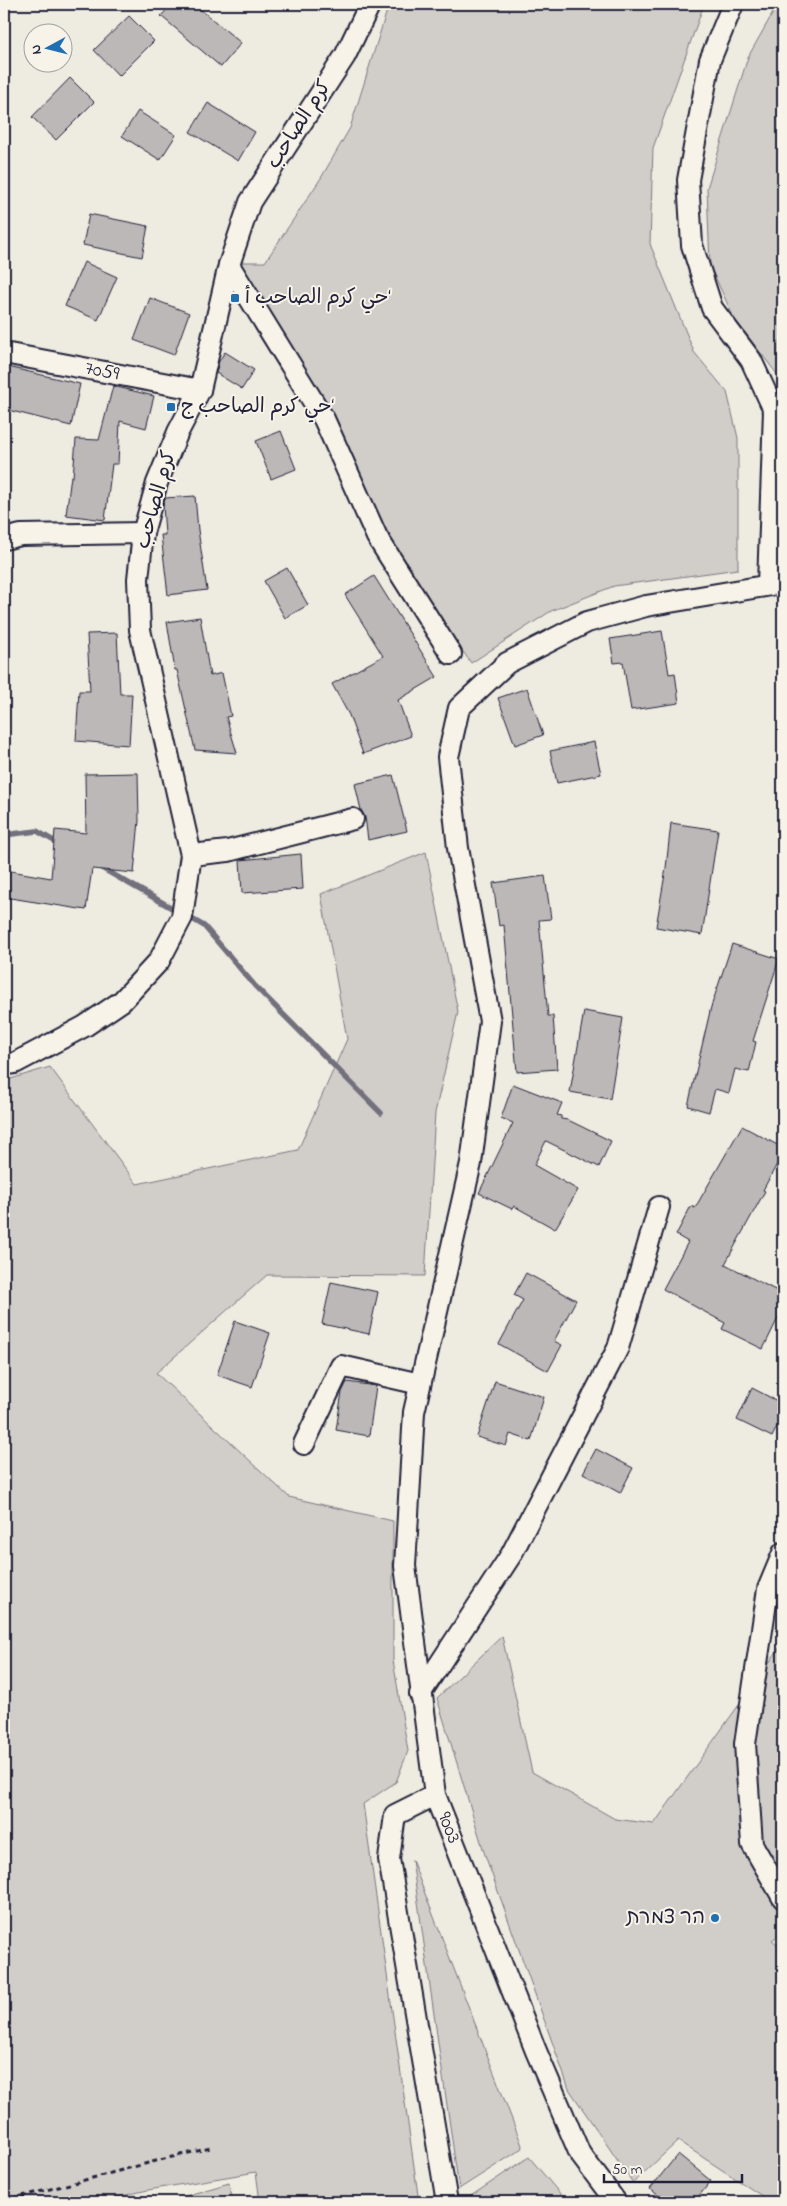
<svg xmlns="http://www.w3.org/2000/svg" width="787" height="2206" viewBox="0 0 787 2206" font-family="'Indie Flower','Playpen Sans Arabic','Playpen Sans Hebrew',sans-serif">
<style>
.green{fill:#d1cdc9;stroke:#7a7882}
.lines{fill:none;stroke-linecap:round;stroke-linejoin:round}
.stream{stroke:#716f7b;stroke-width:5.5}
.building{fill:#bbb8b7;stroke:#22223b}
.minor-casing{stroke:#22223b;stroke-width:24}
.path{stroke:#22223b;stroke-width:3;stroke-dasharray:5 4;stroke-linecap:butt}
.minor{stroke:#f7f3e8;stroke-width:20}
.poi-dot{fill:#1f6fb2;stroke:#f7f3e8;stroke-width:2}
.labels{text-anchor:middle;dominant-baseline:central;stroke-width:4;stroke-linejoin:round;paint-order:stroke}
.street-label{font-size:20px;fill:#22223b;stroke:#f7f3e8}
.poi-label{font-size:20px;fill:#22223b;stroke:#f7f3e8;text-anchor:start}
</style>
<rect width="100%" height="100%" fill="#eeebe1"/>
<filter id="ink" filterUnits="userSpaceOnUse"><feTurbulence type="fractalNoise" baseFrequency=".02" numOctaves="2"/><feDisplacementMap in="SourceGraphic" scale="10" xChannelSelector="R" yChannelSelector="G"/><feConvolveMatrix kernelMatrix="1 2 1 2 8 2 1 2 1" color-interpolation-filters="sRGB"/></filter>
<g filter="url(#ink)">
<g class="green">
<path d="M389,4H704L653,148L650,244L694,352L727,392L738,438V569L614,586L551,611L471,663L402,565L331,414L239,262H265L321,178L350,128Z"/>
<path d="M778,4H783V382L734,318L710,266L707,188L748,57Z"/>
<path d="M426,852L458,1012L435,1113L425,1276L267,1275L156,1373L289,1497L393,1521V1660L408,1751L396,1782L363,1804L419,2202H260L256,2172L148,2190L95,2202H4V1081L50,1067L137,1184L298,1150L347,1039L321,894Z"/>
<path d="M502,1636L532,1772L615,1819L654,1824L783,1643V1932L772,1940L783,1949V2202H771L678,2141L633,2183L569,2089L485,1855L437,1698Z"/>
<path d="M412,1860L523,2148L459,2189Z"/>
<path d="M529,2157L567,2202H462Z"/>
<path d="M229,2183L233,2202H165Z"/>
</g>
<g class="lines">
<g class="stream">
<path d="M4,835L37,831L59,844"/>
<path d="M100,867L179,912"/>
<path d="M187,916L204,926L255,986L381,1113"/>
</g>
</g>
<g class="building">
<path d="M172,4H194L241,43L221,67L161,16Z"/>
<path d="M129,16L154,41L119,76L94,50Z"/>
<path d="M70,78L94,102L56,140L32,117Z"/>
<path d="M208,103L255,132L238,161L190,132Z"/>
<path d="M138,111L176,135L160,160L122,136Z"/>
<path d="M89,214L148,226L142,257L83,245Z"/>
<path d="M84,262L117,277L98,320L65,306Z"/>
<path d="M150,298L189,313L174,355L134,340Z"/>
<path d="M225,352L254,370L242,389L216,373L219,361Z"/>
<path d="M4,366L80,384L71,426L4,409Z"/>
<path d="M113,386L154,396L146,428L120,421L118,464H112L105,520L66,515L71,476L73,477L76,439L99,440Z"/>
<path d="M281,431L296,469L271,479L256,441Z"/>
<path d="M195,496L198,530L207,590L168,595L161,535H165L163,505L165,498Z"/>
<path d="M287,568L308,605L285,618L264,581Z"/>
<path d="M374,576L437,677L398,700L411,736L363,754L349,715L332,684L383,656L345,595Z"/>
<path d="M200,617L210,676L222,673L231,716L226,717L237,753L195,750L177,670H175L167,622Z"/>
<path d="M662,631L669,674L675,673L679,703L631,710L623,662L614,663L610,639Z"/>
<path d="M117,633L120,694H132L129,745L76,741L79,691H90L87,634Z"/>
<path d="M527,688L543,735L515,745L498,698Z"/>
<path d="M594,742L601,774L557,783L550,751Z"/>
<path d="M138,773L139,821L134,873L92,869L86,910L4,897L5,870L51,878L55,830L86,833L85,774Z"/>
<path d="M393,775L407,831L368,840L365,817L361,810L355,784Z"/>
<path d="M671,823L718,830L702,935L656,927L666,868Z"/>
<path d="M301,854L303,889L242,893L240,860Z"/>
<path d="M545,876L551,919L539,920L548,1016H553L557,1069L517,1072L504,925L499,926L493,883Z"/>
<path d="M732,944L779,959L753,1041L756,1042L749,1072L735,1069L729,1093L715,1089L709,1112L688,1106L711,1007Z"/>
<path d="M584,1011L623,1018L610,1099L570,1092Z"/>
<path d="M513,1084L562,1103L557,1115L561,1116V1119L568,1120L611,1141L599,1167L546,1141L534,1165L578,1190L555,1229L514,1206L512,1209L479,1193L513,1123L501,1118Z"/>
<path d="M742,1126L783,1148V1153L763,1190L765,1191L725,1264L783,1294V1308L763,1349L722,1329L725,1323L663,1289L688,1242L676,1235L691,1206L695,1208Z"/>
<path d="M526,1273L576,1300L554,1341L562,1345L548,1371L499,1344L523,1300L514,1295Z"/>
<path d="M331,1282L378,1292L369,1334L322,1324Z"/>
<path d="M235,1321L270,1333L252,1387L217,1375Z"/>
<path d="M495,1381L544,1397L531,1441L510,1434L506,1446L477,1437Z"/>
<path d="M347,1382L376,1386L369,1436L336,1430L342,1392Z"/>
<path d="M752,1388L783,1404V1414L772,1437L737,1420Z"/>
<path d="M596,1449L633,1468L620,1493L583,1473Z"/>
<path d="M678,2154L711,2181L694,2202H667L650,2189Z"/>
</g>
<g class="lines">
<defs>
<g id="minor">
<path d="M733,4L710,60L688,180L692,245L712,308L751,360L774,410L768,585"/>
<path d="M229,265L324,419L377,537L451,654"/>
<path d="M4,353L200,390"/>
<path d="M4,539L21,535L143,533"/>
<path d="M191,855L228,851L353,819"/>
<path d="M4,1065L15,1063L85,1026L122,1001L159,961L182,917L191,855L140,630L138,579L143,533L157,483L178,432L200,390L229,265L250,202L345,56L370,4"/>
<path d="M304,1444L341,1366L420,1384"/>
<path d="M783,1553L768,1589L745,1744L752,1844L783,1898"/>
<path d="M420,1694L511,1555L618,1348L659,1207"/>
<path d="M435,1795L395,1815L389,1859L447,2202"/>
<path d="M616,2202L580,2154L536,2051L435,1795L405,1566L414,1412L471,1163L490,1021L458,848L448,757L459,708L507,663L587,622L646,606L783,583"/>
</g>
</defs>
<use href="#minor" class="minor-casing"/>
<path class="path" d="M4,2200C73,2185 141,2163 211,2148"/>
<use href="#minor" class="minor"/>
</g>
</g>
<g class="poi-dot">
<rect x="230" y="293" width="10" height="10" rx="2.5"/>
<rect x="166" y="402" width="10" height="10" rx="2.5"/>
<circle cx="715" cy="1918" r="5"/>
</g>
<g class="labels">
<g class="street-label">
<text transform="translate(300 125) rotate(-57)">كرم الصاحب</text>
<text transform="translate(102 372) rotate(11)">7059</text>
<text transform="translate(157 500) rotate(-74)">كرم الصاحب</text>
<text transform="translate(448 1828) rotate(68)">9003</text>
</g>
<g class="poi-label">
<text x="245" y="298">حي كرم الصاحب أ‘</text>
<text x="181" y="407">حي كرم الصاحب ج‘</text>
<text x="705" y="1918" text-anchor="end">הר צמרת</text>
</g>
</g>
<rect width="787" height="2206" fill="none" stroke="#f7f3e8" stroke-width="20"/>
<rect x="10" y="10" width="767" height="2186" fill="none" stroke="#22223b" stroke-width="2" filter="url(#ink)"/>
<g transform="translate(48 48) rotate(263)"><circle r="24" fill="#f7f3e8" stroke="#a29fa3"/>
<path d="M0-4L9 19L0 12L-9 19Z" fill="#1f6fb2"/>
<text y="-8" font-size="14" font-weight="bold" text-anchor="middle" fill="#22223b">N</text>
</g>
<path d="M604 2174v8h138v-8" fill="none" stroke="#22223b" stroke-width="2.5"/>
<text x="612" y="2174" font-size="15" fill="#22223b" stroke="#f7f3e8" stroke-width="4" paint-order="stroke">50 m</text>
</svg>
